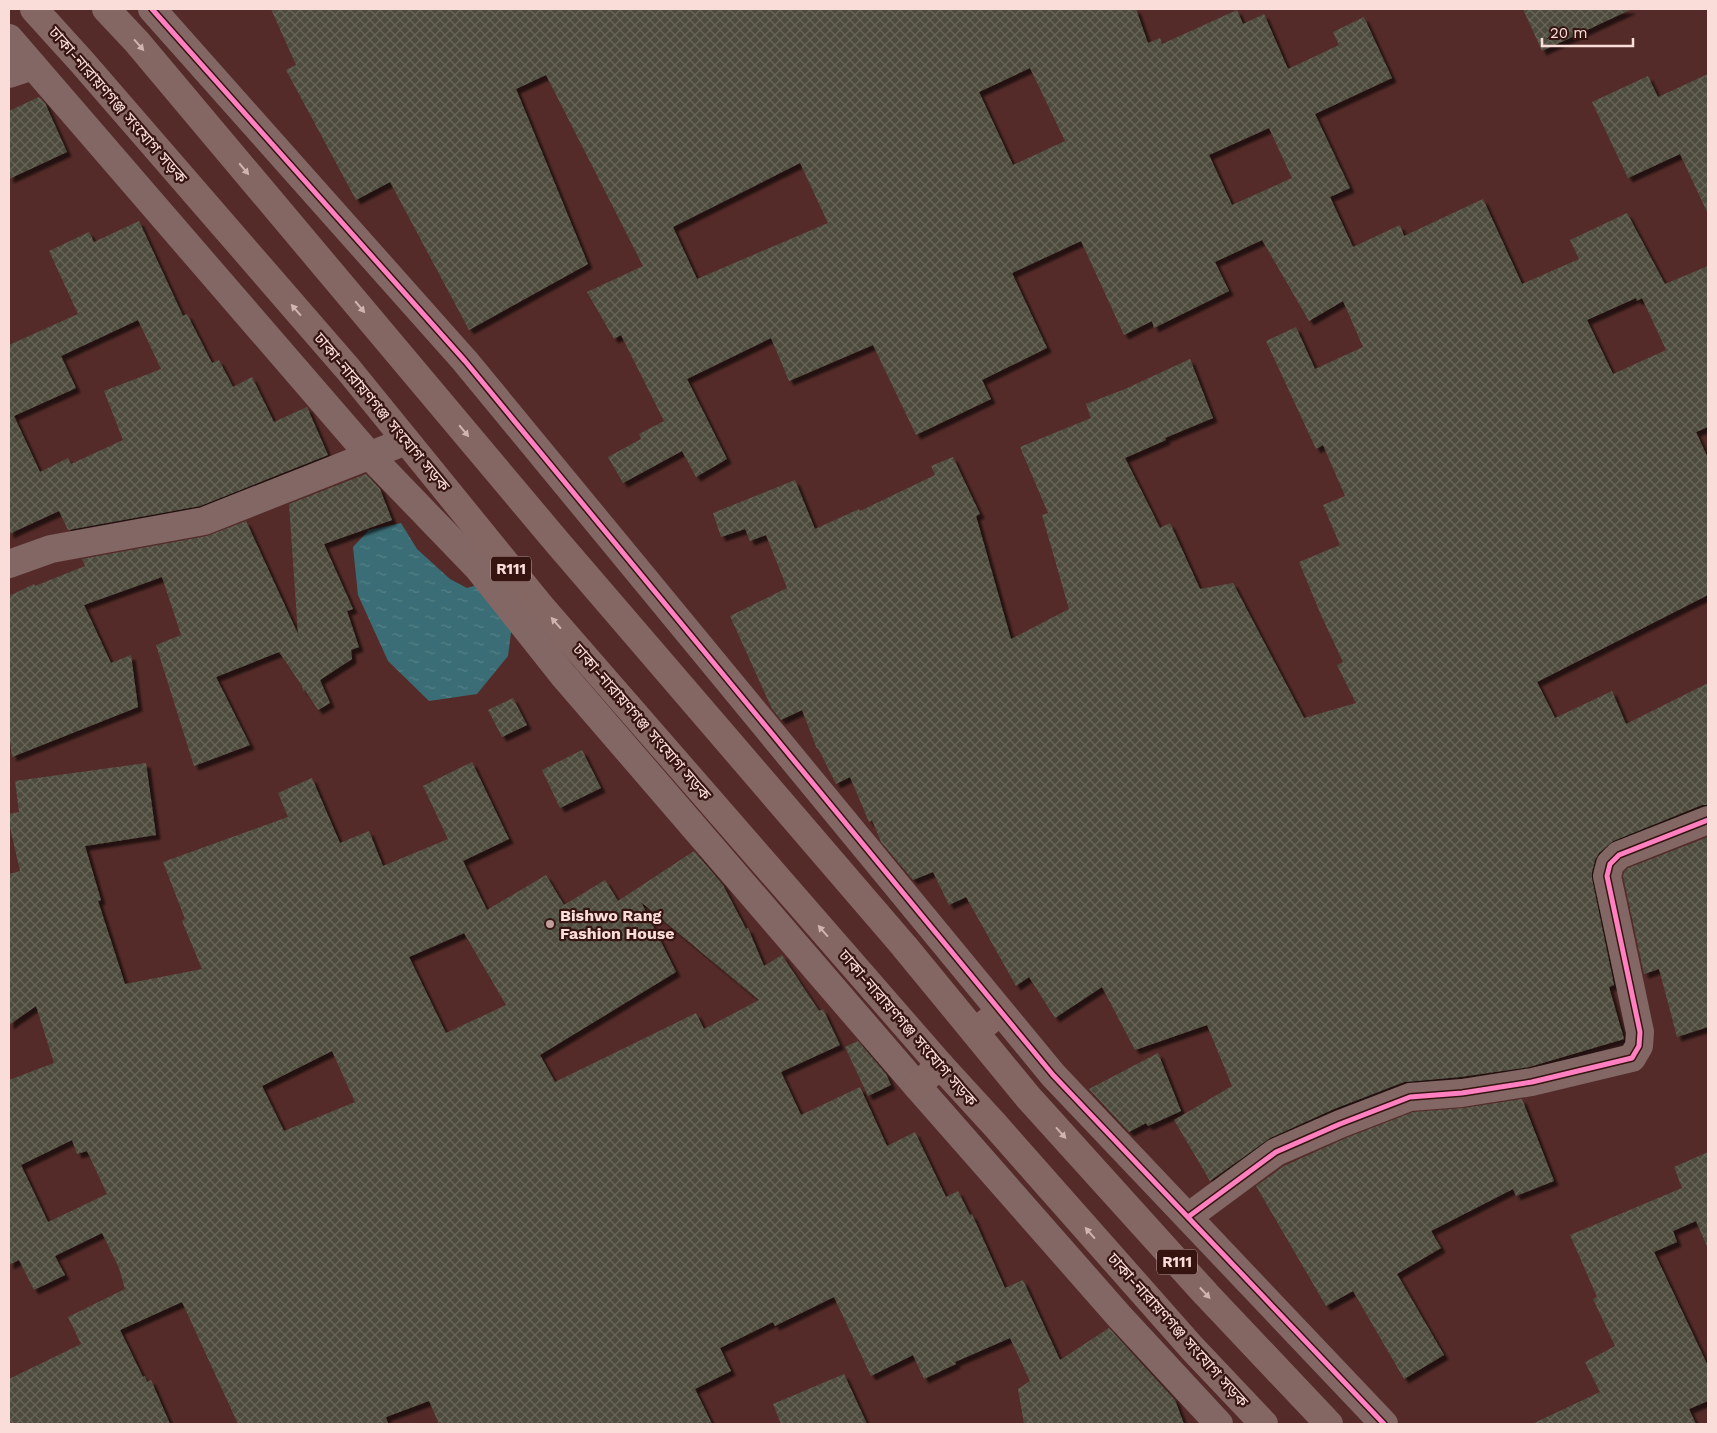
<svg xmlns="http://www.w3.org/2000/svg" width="1717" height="1433" viewBox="0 0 1717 1433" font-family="'Work Sans','Noto Sans Bengali',sans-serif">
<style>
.water{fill:url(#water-ripples)}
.building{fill:url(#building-cross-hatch);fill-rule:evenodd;filter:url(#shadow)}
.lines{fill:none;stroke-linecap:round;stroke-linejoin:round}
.minor{stroke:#826764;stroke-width:28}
.major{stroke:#846663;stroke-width:28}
.cycleway-casing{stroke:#361511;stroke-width:8}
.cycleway{stroke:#ff80c0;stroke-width:5}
.oneway{fill:#d1b3b0}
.poi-dot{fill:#c09f9b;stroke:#361511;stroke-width:2}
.labels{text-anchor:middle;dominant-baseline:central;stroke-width:4.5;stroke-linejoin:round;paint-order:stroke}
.shield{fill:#361511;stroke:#bfa19d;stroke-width:1}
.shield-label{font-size:15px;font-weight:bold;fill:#faddd9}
.street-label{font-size:16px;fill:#faddd9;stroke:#361511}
.poi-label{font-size:16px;font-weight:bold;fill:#faddd9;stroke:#361511;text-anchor:start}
</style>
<defs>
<pattern id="water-ripples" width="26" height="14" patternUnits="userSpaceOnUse" patternTransform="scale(1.25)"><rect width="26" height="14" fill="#3a6d75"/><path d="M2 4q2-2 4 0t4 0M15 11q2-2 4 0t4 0" fill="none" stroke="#578188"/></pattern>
<pattern id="building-cross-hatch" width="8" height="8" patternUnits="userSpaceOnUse" patternTransform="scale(1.25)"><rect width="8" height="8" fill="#4e4c3e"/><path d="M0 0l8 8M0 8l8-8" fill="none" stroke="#686559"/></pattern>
<filter id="shadow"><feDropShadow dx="4.5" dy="4.5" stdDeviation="1" flood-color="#0009"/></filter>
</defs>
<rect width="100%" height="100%" fill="#542b28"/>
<path class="water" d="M401,523L417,549L450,579L467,588L487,582L512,625L508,656L477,694L429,701L388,661L358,595L353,547L369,530Z"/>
<g class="building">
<path d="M271,9H1136L1148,43L1160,38L1162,44L1237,10L1243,24L1264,14L1288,69L1339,45L1333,32L1364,17L1392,78L1315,114L1350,188L1330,197L1353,247L1400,225L1404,236L1483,199L1522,284L1579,259L1570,240L1627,213L1665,284L1708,266V427L1696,432L1708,458V595L1537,682L1555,718L1612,691L1626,724L1708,683V805H1702L1613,841L1599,853L1595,860L1592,872V879L1614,985L1609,987L1624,1039L1529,1067L1460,1077L1404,1082L1334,1109L1270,1138L1210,1181L1174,1120L1232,1086L1207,1025L1135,1050L1102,987L1055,1018L1029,977L1016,986L966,897L949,905L933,872L913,880L881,842L872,820L869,822L850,777L836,784L818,748L817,749L802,710L781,720L772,709L730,616L787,588L766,535L750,541L745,529L721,537L713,513L795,480L815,529L859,509L860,511L935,475L931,466L953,457L980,514L976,516L1011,639L1069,609L1042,515L1048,513L1020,447L1091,418L1086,404L1125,389L1190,359L1213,418L1165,438L1166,440L1125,458L1160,528L1170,523L1200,589L1233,583L1304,718L1356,703L1337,665L1343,662L1321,615L1299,562L1340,545L1323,505L1345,496L1323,445L1316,449L1266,341L1296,327L1315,369L1363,347L1343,301L1309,321L1262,240L1215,262L1229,291L1154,328L1152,321L1124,335L1081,241L1012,273L1047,348L982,380L991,399L916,435L873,345L789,381L771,338L687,379L727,459L696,477L682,451L623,483L608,457L641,439L639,434L664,421L621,335L614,339L587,292L643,266L546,75L516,89L588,264L469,330L390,182L356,200L286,70L296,65ZM1030,68L1065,141L1013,165L979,92ZM1269,128L1292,178L1232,205L1209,155ZM800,163L828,223L697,279L673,227ZM1636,298L1637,301L1642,298L1666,350L1613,374L1587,320Z"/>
<path d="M1523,9H1632L1542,51Z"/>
<path d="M1708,74V214L1680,154L1628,178L1592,102L1648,76L1658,97Z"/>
<path d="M39,97L45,103L67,152L9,179V111Z"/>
<path d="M139,221L183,316L187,314L212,363L219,360L233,387L252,377L274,422L307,407L328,455L200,506L68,530L59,511L9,534V345L78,314L49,251L89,232L94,242ZM138,320L161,369L104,391L123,440L71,464L68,458L40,472L14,416L76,388L61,356Z"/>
<path d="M366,474L380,489L392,520L324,544L353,609L347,611L359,647L351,650L352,659L320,680L330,703L318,710L305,690L303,691L302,686L279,652L216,677L250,745L194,766L156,645L181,635L162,577L84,605L111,663L131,655L138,707L12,757L9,733V596L34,584L35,586L85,566L82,559L207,536L246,521L298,634L289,504Z"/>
<path d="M513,698L527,725L502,737L488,710Z"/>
<path d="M582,750L601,788L560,808L542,770Z"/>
<path d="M472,762L509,839L463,861L487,910L546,875L564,905L605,880L618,901L694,851L723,885L746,929L748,928L764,966L782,955L819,1011L823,1009L840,1045L781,1072L801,1115L860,1087L887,1146L915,1132L946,1197L958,1191L970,1215L972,1214L1005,1288L1023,1280L1060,1360L1109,1328L1175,1400L1184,1424H1024L1018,1389L1030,1381L1010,1338L955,1362L956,1364L924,1379L913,1355L871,1376L834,1297L775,1326L773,1322L720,1348L731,1371L695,1389L712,1424H439L429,1401L386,1417L388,1424H238L182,1302L120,1330L143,1377L145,1376L147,1382L151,1380L170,1424H9V1379L81,1344L68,1317L125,1289L119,1268L102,1233L55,1256L65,1275L34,1290L19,1260L9,1265V1080L54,1063L36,1006L9,1025V874L20,871L9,823V814L19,812L15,781L146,763L156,835L85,846L101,900L98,901L125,984L202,969L182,921L185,919L163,862L288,817L278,793L312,778L340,843L369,831L383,866L448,839L423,786ZM641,902L759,1000L704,1029L696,1013L555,1082L540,1055L676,972ZM464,933L506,1005L446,1033L409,957ZM332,1051L355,1102L284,1131L262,1086ZM72,1140L77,1154L87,1151L107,1194L48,1222L21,1165Z"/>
<path d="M1708,837V1027L1677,1037L1659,969L1644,974L1623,876L1624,872L1628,868Z"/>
<path d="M858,1041L886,1074L891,1085L868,1096L845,1047Z"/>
<path d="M1158,1053L1181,1111L1148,1126L1146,1123L1129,1132L1089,1089Z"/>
<path d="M1522,1099L1554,1181L1516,1196L1513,1189L1431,1231L1441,1248L1397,1274L1444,1355L1404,1379L1353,1291L1326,1306L1256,1186L1284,1166L1346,1138L1413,1112L1464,1108Z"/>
<path d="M1708,1152V1249L1696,1221L1673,1231L1677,1242L1654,1252L1708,1366V1401L1689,1409L1696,1424H1532L1600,1392L1585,1362L1615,1346L1593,1299L1597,1297L1570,1235L1682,1188L1674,1167Z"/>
<path d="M844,1374L867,1424H781L773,1404Z"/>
</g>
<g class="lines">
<g class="minor">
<path d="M152,9L465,361L1053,1075L1384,1424"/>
<path d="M9,38L370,456L478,568L563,675L917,1086L1119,1316L1219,1424"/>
<path d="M9,74L33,66"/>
<path d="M9,564L51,549L204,521L406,441"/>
<path d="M1188,1217L1276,1152L1340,1124L1410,1097L1462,1093L1532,1082L1632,1058L1639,1046L1640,1032L1607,876L1610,864L1619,855L1708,820"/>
</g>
<g class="major">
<path d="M34,9L82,62L348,369L543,609L940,1065L995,1125L1192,1348L1264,1424"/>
<path d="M106,9L137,42L557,542L904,946L1028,1097L1206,1294L1329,1424"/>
<path d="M975,1032L1000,1012"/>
<path d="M917,1086L940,1065"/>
</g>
<defs>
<g id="cycleway">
<path d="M152,9L465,361L1053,1075L1384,1424"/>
<path d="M1188,1217L1276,1152L1340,1124L1410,1097L1462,1093L1532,1082L1632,1058L1639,1046L1640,1032L1607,876L1610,864L1619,855L1708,820"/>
</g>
</defs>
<use href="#cycleway" class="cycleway-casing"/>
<use href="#cycleway" class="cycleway"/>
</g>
<defs><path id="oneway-solid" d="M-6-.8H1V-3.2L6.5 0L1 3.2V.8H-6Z" transform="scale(1.25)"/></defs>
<g class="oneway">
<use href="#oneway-solid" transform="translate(139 45) rotate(49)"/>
<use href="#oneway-solid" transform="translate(244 169) rotate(50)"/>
<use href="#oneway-solid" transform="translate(360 307) rotate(50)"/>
<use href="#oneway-solid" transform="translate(296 310) rotate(-131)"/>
<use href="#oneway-solid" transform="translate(464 431) rotate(50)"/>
<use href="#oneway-solid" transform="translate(556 623) rotate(-131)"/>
<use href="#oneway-solid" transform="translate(823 931) rotate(-131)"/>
<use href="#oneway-solid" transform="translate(1061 1133) rotate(48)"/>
<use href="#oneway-solid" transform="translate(1090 1233) rotate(-131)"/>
<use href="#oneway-solid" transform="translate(1205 1293) rotate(47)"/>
</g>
<circle class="poi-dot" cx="550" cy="924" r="5"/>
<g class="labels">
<g class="shield">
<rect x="491" y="556.5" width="40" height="25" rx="4"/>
<rect x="1157" y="1249.5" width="40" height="25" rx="4"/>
</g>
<g class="shield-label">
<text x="511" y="569">R111</text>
<text x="1177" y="1262">R111</text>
</g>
<g class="street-label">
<text transform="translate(118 105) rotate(49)">ঢাকা-নারায়ণগঞ্জ সংযোগ সড়ক</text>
<text transform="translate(382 412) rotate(50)">ঢাকা-নারায়ণগঞ্জ সংযোগ সড়ক</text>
<text transform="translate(642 722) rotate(49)">ঢাকা-নারায়ণগঞ্জ সংযোগ সড়ক</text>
<text transform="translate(908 1028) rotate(49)">ঢাকা-নারায়ণগঞ্জ সংযোগ সড়ক</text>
<text transform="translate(1178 1330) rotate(48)">ঢাকা-নারায়ণগঞ্জ সংযোগ সড়ক</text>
</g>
<g class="poi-label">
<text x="560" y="915">Bishwo Rang<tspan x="560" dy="18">Fashion House</tspan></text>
</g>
</g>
<rect width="1717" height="1433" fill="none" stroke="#faddd9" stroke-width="20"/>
<path d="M1542 38v8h91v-8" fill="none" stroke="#faddd9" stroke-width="2.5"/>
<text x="1550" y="38" font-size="15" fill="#faddd9" stroke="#361511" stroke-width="4" paint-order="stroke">20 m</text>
</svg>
